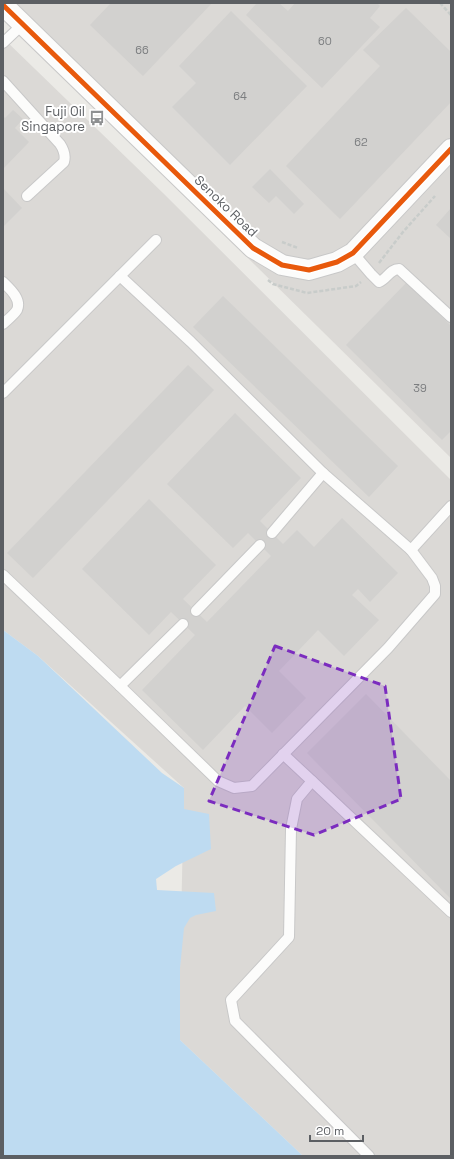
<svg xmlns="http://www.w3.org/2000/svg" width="454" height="1159" viewBox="0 0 454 1159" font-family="'Space Grotesk',sans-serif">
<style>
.industrial{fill:#dbd9d6}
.water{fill:#bedbf1}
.building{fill:#d2d1cf}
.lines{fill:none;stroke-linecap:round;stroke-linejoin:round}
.service-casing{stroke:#c8c8c8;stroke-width:12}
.minor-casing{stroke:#c8c8c8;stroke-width:22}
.path{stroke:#c8ccca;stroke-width:2.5;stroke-dasharray:4 2;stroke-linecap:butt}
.service{stroke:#fcfcfb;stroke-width:10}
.minor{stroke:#fcfcfb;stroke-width:20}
.cycleway-casing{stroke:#fff;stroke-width:8}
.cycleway{stroke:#e8590c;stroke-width:5}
.marked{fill:#7b2cbf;fill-opacity:0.2;stroke:#7b2cbf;stroke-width:3;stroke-dasharray:8 5;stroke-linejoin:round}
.labels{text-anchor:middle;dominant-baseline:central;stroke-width:4;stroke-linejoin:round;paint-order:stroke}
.number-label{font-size:11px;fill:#7b7d7f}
.poi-label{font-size:13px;fill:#5c5f63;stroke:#fff;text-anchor:end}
.street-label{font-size:13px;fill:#5c5f63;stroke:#fff}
</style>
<rect width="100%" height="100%" fill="#ebeae6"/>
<g class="industrial">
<path d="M3,3H451V458L3,17Z"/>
<path d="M3,38L163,193L451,480V1156H303L180,1040V968L184,788L38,656L3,630Z"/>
</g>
<path class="water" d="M3,630L38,656L162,773L184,788V809L209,814L211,849L176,866L156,879L157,890L214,893L216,911L196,915L190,918L184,928L180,968V1040L303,1156H3Z"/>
<g class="building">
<path d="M111,3H212L143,76L90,25Z"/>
<path d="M257,3H279L288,11L295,3H377L380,6L370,18L380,27L322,88L246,15Z"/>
<path d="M406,8L451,52V102L340,219L286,166L380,66L363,50Z"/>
<path d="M231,11L307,86L230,165L172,107L196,83L179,66Z"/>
<path d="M13,110L23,119L15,128L29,142L3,169V116L5,118Z"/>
<path d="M270,169L304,204L294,214L276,196L269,203L252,187Z"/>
<path d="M3,188L22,208L3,227Z"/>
<path d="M451,208V239L436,225Z"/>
<path d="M407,282L451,326V431L442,440L346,345Z"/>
<path d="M223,296L398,466L369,497L193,327Z"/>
<path d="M188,365L214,390L33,578L7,553Z"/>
<path d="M235,413L301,478L260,521L283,544L297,530L314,547L342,518L398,573L370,602L358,589L352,595L379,620L344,656L318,630L279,671L306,698L272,733L245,706L203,750L142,690L195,635L171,612L149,635L82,569L149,499L216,565L183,599L207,622L271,556L248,533L233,548L167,484Z"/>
<path d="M366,694L451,781V899L307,753Z"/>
</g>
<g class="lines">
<defs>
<g id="service">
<path d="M3,43L23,24"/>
<path d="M3,81L60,144C64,150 66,155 64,162L27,196"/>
<path d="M353,253L371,274L379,282C387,279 390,269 399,269L451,317"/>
<path d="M3,282C9,288 22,299 17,310C14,315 7,320 3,324"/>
<path d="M3,393L156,240"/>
<path d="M272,533L323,473"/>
<path d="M411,550L451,506"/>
<path d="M3,575L120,686L218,781L234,788L252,786L388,648L435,594V586L432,578L411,550L323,473L191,342L120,276"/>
<path d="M196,611L260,545"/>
<path d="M120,686L183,624"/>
<path d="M283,754L312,781L451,912"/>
<path d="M312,781L297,799L291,829L289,937L231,1000L235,1021L369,1156"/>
</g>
<path id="minor" d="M3,5L253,248L282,265L309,270L337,262L353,253L451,149"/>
</defs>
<use href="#service" class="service-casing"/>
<use href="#minor" class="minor-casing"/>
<g class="path">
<path d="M440,3L451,15"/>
<path d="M282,242L298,248"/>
<path d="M379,263L403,232L435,196"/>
<path d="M268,280L273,284L307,293L356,286L361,282"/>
</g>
<use href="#service" class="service"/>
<use href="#minor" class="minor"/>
<defs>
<path id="cycleway" d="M3,5L253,248L282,265L309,270L337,262L353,253L451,149"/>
</defs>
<use href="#cycleway" class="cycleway-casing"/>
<use href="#cycleway" class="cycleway"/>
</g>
<path class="marked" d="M275,646L385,686L401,799L314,835L209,801Z"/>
<defs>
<symbol id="bus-bare" viewBox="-9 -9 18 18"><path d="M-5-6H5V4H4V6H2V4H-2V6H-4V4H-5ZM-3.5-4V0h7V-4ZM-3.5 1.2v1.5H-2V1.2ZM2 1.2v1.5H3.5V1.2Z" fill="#8e9091" stroke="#fff" stroke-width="2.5" paint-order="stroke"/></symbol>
</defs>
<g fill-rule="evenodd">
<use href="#bus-bare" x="86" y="107" width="22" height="22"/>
</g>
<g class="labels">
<g class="number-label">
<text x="325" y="41">60</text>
<text x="142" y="50">66</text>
<text x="240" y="96">64</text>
<text x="361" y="142">62</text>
<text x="420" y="388">39</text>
</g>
<g class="poi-label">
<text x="85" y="111">Fuji Oil<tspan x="85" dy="15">Singapore</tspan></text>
</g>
<g class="street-label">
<text transform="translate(226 206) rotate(44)">Senoko Road</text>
</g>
</g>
<rect width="454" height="1159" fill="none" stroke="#5c5f63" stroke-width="8"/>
<path d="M310 1135v6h53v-6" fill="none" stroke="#5c5f63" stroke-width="2"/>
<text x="316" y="1135" font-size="12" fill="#5c5f63" stroke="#ffffff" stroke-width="3" paint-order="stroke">20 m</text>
</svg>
